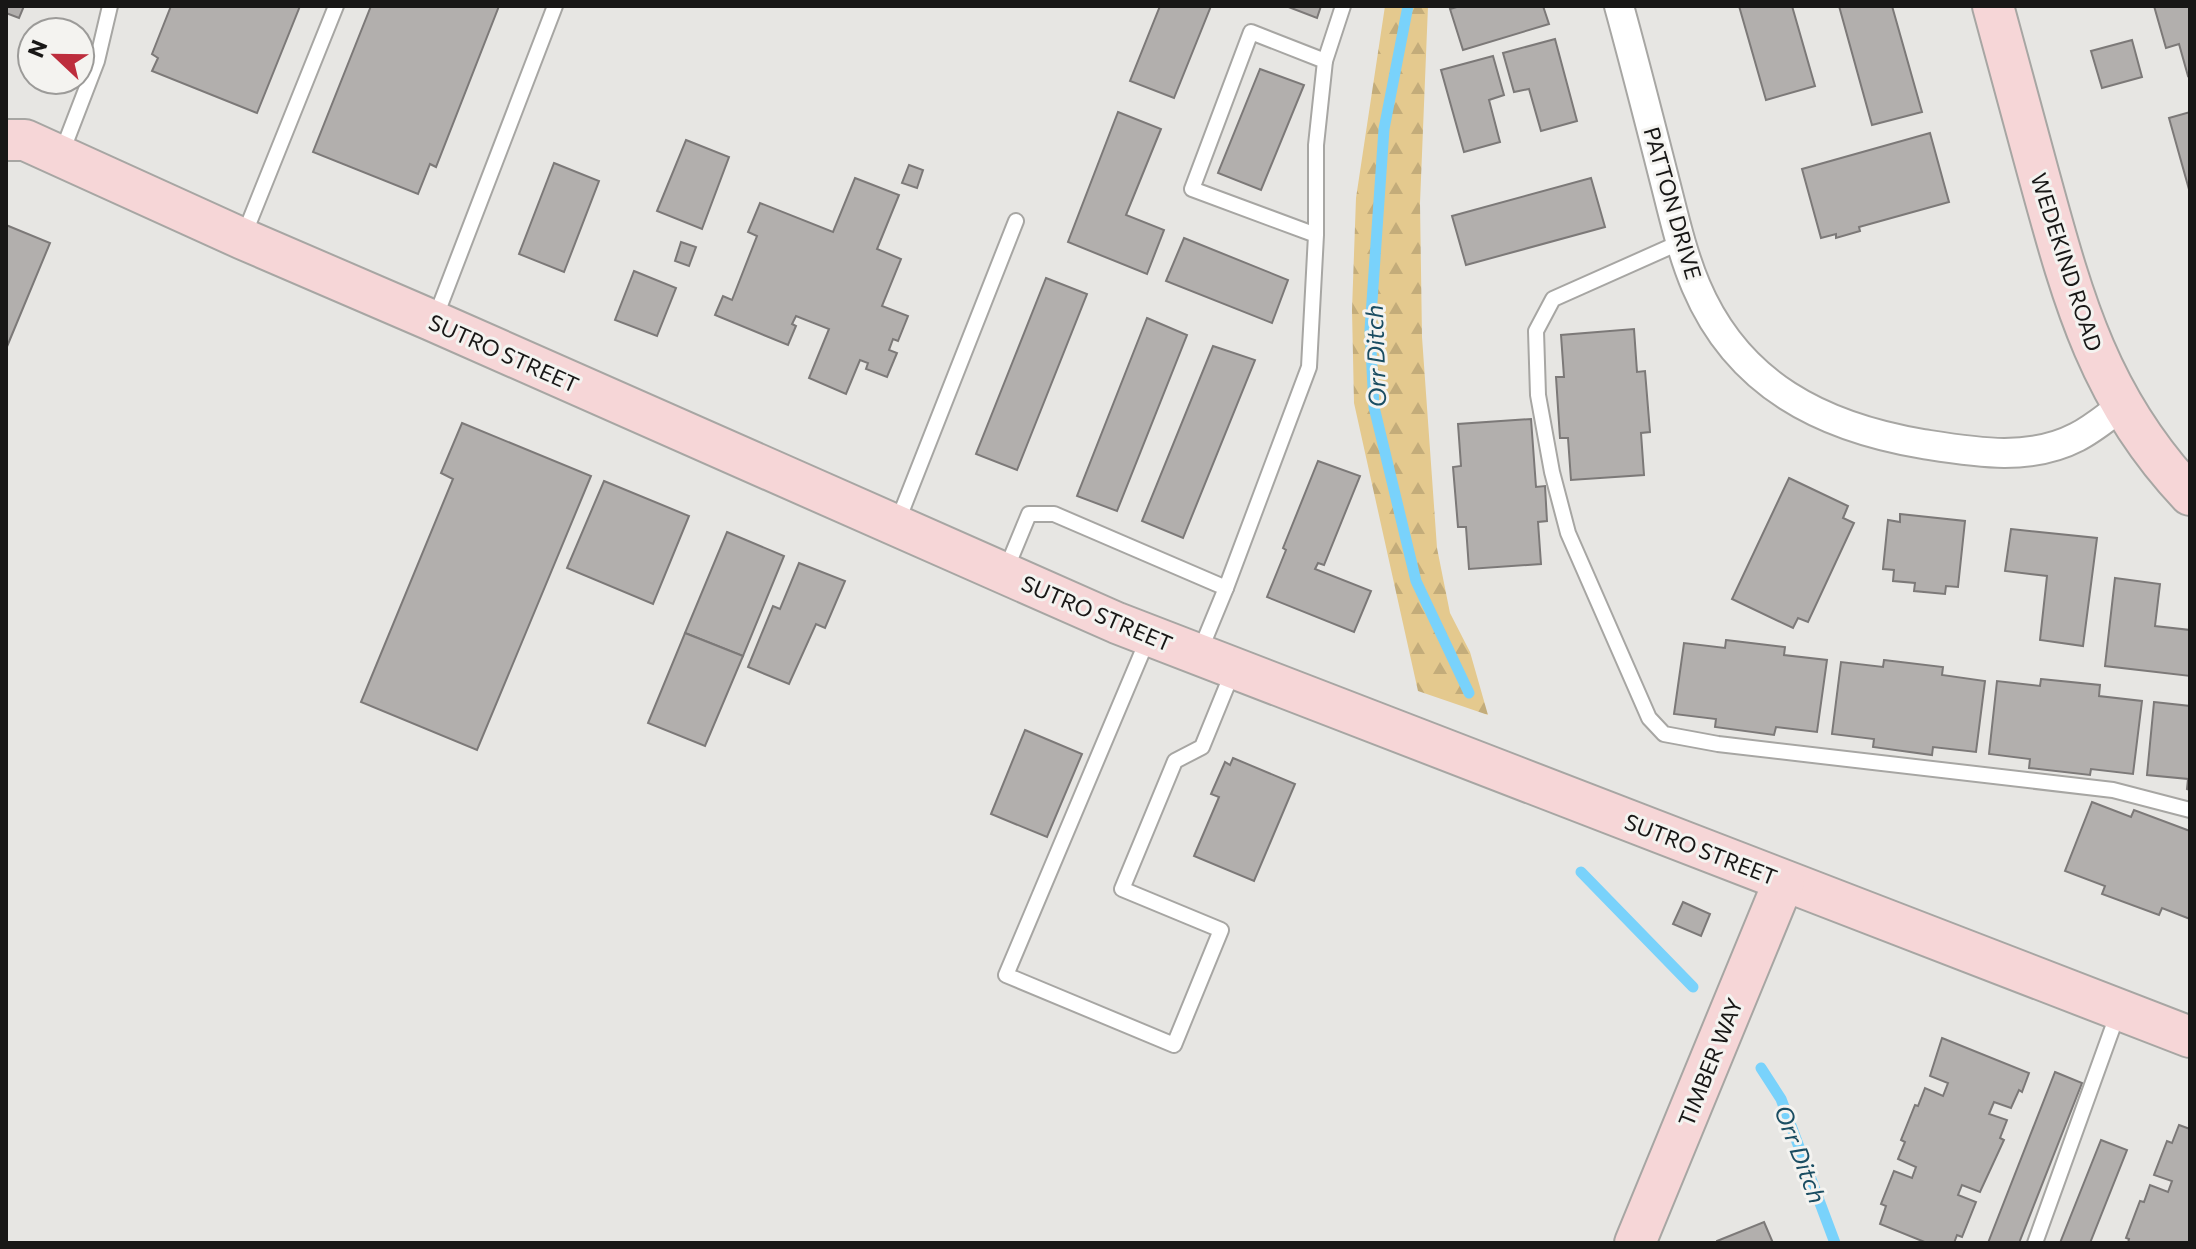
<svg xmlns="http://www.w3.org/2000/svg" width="2196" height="1249" viewBox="0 0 2196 1249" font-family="Commissioner,sans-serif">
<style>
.forest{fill:url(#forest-firs)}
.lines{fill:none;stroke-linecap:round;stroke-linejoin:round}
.stream{stroke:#79d2fb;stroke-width:11}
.building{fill:#b2afad;stroke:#7c7978;stroke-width:2}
.lane-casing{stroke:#a7a6a3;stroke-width:18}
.street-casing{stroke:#a7a6a3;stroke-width:32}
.secondary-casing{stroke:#a7a6a3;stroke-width:44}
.lane{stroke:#fff;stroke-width:14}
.street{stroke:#fff;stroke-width:28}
.secondary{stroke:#f6d6d7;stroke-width:40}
.labels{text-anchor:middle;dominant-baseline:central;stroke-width:6;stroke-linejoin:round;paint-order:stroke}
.street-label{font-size:22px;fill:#181716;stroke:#f4f3f0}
.water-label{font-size:24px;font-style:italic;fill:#1a4d62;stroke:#f4f3f0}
</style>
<defs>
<pattern id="forest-firs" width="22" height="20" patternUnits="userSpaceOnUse" patternTransform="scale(2)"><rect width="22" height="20" fill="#e4c98e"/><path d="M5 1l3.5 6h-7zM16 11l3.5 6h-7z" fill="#c3ac7a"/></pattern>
</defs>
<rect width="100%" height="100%" fill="#e7e6e3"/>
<path class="forest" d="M1385,6H1428L1420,203L1422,337L1437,548L1450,613L1470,652L1488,715L1418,691L1354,403L1352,310L1356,198Z"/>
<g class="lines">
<g class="stream">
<path d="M1408,6L1384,129L1370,330L1374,407L1416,581L1469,693"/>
<path d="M1581,872L1693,987"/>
<path d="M1761,1068L1781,1099L1835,1243"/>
</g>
</g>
<g class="building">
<path d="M6,6H24L19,18L6,13Z"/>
<path d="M171,6H300L257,113L152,71L158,58L152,54Z"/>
<path d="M371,6H499L436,167L430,164L418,194L313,152Z"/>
<path d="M1160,6H1211L1174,98L1130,81Z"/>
<path d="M1286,6H1321L1317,18Z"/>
<path d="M1460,6H1543L1549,24L1463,50L1450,9Z"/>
<path d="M1739,6H1792L1815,86L1766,100Z"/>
<path d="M1839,6H1892L1922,112L1872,125Z"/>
<path d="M2154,6H2190V75L2188,76L2179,44L2166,48Z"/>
<path d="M1555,39L1577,121L1541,131L1529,89L1514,92L1503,53Z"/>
<path d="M2132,40L2142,77L2102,88L2091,51Z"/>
<path d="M1493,56L1504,95L1489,100L1500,142L1464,152L1441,70Z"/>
<path d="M1260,69L1304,85L1261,190L1218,173Z"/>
<path d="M1118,112L1161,129L1126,215L1164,230L1147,274L1068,242Z"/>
<path d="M2190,112V193L2169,118Z"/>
<path d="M1930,133L1949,202L1859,227L1860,231L1836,238V234L1821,238L1802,169Z"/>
<path d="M686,140L729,157L702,229L657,211Z"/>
<path d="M554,163L599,181L564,272L519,254Z"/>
<path d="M909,165L923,170L917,188L902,183Z"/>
<path d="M855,178L899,195L877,249L901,259L882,306L908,316L898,341L893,339L889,350L897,353L887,377L866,369L868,363L860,360L846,394L809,378L829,329L796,316L792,324L796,326L788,345L715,315L723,296L732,300L757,236L748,232L760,203L833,232Z"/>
<path d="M1591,178L1605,227L1466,265L1452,216Z"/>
<path d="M6,225L50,243L6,349Z"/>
<path d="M1184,238L1288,280L1272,323L1166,281Z"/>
<path d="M681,242L696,247L689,266L675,261Z"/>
<path d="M634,271L676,288L657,336L615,320Z"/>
<path d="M1046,278L1087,294L1017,470L976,454Z"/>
<path d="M1147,318L1187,335L1117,511L1077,496Z"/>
<path d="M1634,329L1637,372L1645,371L1650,432L1641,433L1644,475L1571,480L1568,438H1560L1556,377H1564L1561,335Z"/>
<path d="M1213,346L1255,360L1183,538L1142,521Z"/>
<path d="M1531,419L1536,487L1545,486L1547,521L1538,522L1541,564L1469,569L1466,527H1458L1453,467L1461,466L1458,424Z"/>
<path d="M462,423L591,476L477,750L361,702L453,479L441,473Z"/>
<path d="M1318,461L1360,476L1324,565L1318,563L1315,569L1371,591L1354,632L1267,597L1286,550L1283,548Z"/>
<path d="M1789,478L1848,506L1843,518L1854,523L1808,622L1798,618L1793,628L1732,599Z"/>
<path d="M604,481L689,516L653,604L567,568Z"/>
<path d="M1900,514L1965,521L1958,587L1946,586L1945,594L1914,591L1915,583L1893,581L1894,570L1883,569L1888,520L1900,522Z"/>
<path d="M2011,529L2097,538L2083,646L2040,640L2047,576L2005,571Z"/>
<path d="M727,532L784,556L743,656L685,633Z"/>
<path d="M799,563L845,581L825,628L816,624L789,684L748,667L773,606L780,609Z"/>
<path d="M2115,578L2160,584L2155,626L2190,630V676L2105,666Z"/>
<path d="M685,633L743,656L705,746L648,723Z"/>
<path d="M1726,640L1785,647L1784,655L1827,660L1817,732L1776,727L1774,735L1715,727L1716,719L1674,714L1684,643L1725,648Z"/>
<path d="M1884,660L1943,667L1942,675L1985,681L1976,752L1933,747L1932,755L1873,747L1874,739L1832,734L1841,662L1883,667Z"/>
<path d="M2041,679L2100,685L2099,696L2142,701L2133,774L2091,769L2090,775L2029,768L2030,759L1989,754L1997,681L2040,686Z"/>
<path d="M2154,702L2190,706V790L2187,789L2188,779L2147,775Z"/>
<path d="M1025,730L1082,754L1047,837L991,814Z"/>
<path d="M1233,758L1295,784L1254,881L1194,856L1219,797L1211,794L1225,762L1230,765Z"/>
<path d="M2092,802L2131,817L2134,810L2190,831V919L2162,908L2159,915L2102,894L2105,886L2065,871Z"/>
<path d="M1683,902L1710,914L1701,936L1673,924Z"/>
<path d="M1942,1038L2029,1073L2022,1092L2019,1090L2011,1108L1994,1102L1989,1114L2007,1120L2000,1138L2004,1140L1980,1192L1962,1185L1958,1195L1976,1202L1962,1237L1957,1235L1954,1243H1927L1880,1224L1886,1206L1881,1204L1894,1171L1912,1178L1916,1167L1898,1159L1905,1142L1901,1140L1915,1105L1918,1106L1925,1088L1943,1096L1948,1083L1930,1076Z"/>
<path d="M2055,1072L2082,1083L2019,1243H1988Z"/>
<path d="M2179,1125L2190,1129V1243H2128L2129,1239L2126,1238L2140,1201L2144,1202L2150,1185L2168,1192L2172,1181L2154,1175L2167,1141L2172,1143Z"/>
<path d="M2101,1140L2127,1150L2090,1243H2060Z"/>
<path d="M1764,1222L1773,1243H1717V1241Z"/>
</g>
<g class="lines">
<defs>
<g id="lane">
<path d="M1325,61L1343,6"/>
<path d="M62,152L97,61L110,6"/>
<path d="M244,235L336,6"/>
<path d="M1681,242L1553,299L1536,331L1538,395L1552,472L1568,533L1649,718L1664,734L1718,744L2113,790L2190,810"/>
<path d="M434,321L555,6"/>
<path d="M897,523L1016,221"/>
<path d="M1005,572L1029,514H1054L1226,588L1200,651"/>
<path d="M1226,588L1309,367L1316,235V145L1325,61L1251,32L1192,189L1316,235"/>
<path d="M1149,636L1006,975L1174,1045L1221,930L1122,889L1175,761L1202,747L1233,671"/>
<path d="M2035,1243L2119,1010"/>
</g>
<path id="street" d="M1619,6C1635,64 1650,123 1665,182C1674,217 1682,253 1696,286C1738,385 1822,427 1923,444C1974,452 2029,462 2077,437C2093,429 2108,416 2122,406"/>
<g id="secondary">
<path d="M1993,6C2008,61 2023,116 2038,172C2072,296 2098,398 2190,495"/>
<path d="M6,140H25L243,239L431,320L1117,623L2190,1037"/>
<path d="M1635,1243L1784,881"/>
</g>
</defs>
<use href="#lane" class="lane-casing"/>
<use href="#street" class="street-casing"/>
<use href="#secondary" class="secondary-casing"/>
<use href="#lane" class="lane"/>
<use href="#street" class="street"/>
<use href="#secondary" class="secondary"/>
</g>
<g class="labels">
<g class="street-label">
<text transform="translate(1673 203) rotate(74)">PATTON DRIVE</text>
<text transform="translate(2067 262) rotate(72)">WEDEKIND ROAD</text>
<text transform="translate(504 353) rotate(24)">SUTRO STREET</text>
<text transform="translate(1097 613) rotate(23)">SUTRO STREET</text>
<text transform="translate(1701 849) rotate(21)">SUTRO STREET</text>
<text transform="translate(1710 1062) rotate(-68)">TIMBER WAY</text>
</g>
<g class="water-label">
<text transform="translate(1375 356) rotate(-92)">Orr Ditch</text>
<text transform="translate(1801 1154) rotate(69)">Orr Ditch</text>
</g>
</g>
<rect width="2196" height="1249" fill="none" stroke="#181716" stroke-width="16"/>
<g transform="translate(56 56) rotate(292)"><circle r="38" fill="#f4f3f0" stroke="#9c9b99" stroke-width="2"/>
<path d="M0-6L14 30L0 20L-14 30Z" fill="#bd2d3d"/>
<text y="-12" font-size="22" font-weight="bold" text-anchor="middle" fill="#181716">N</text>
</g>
</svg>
